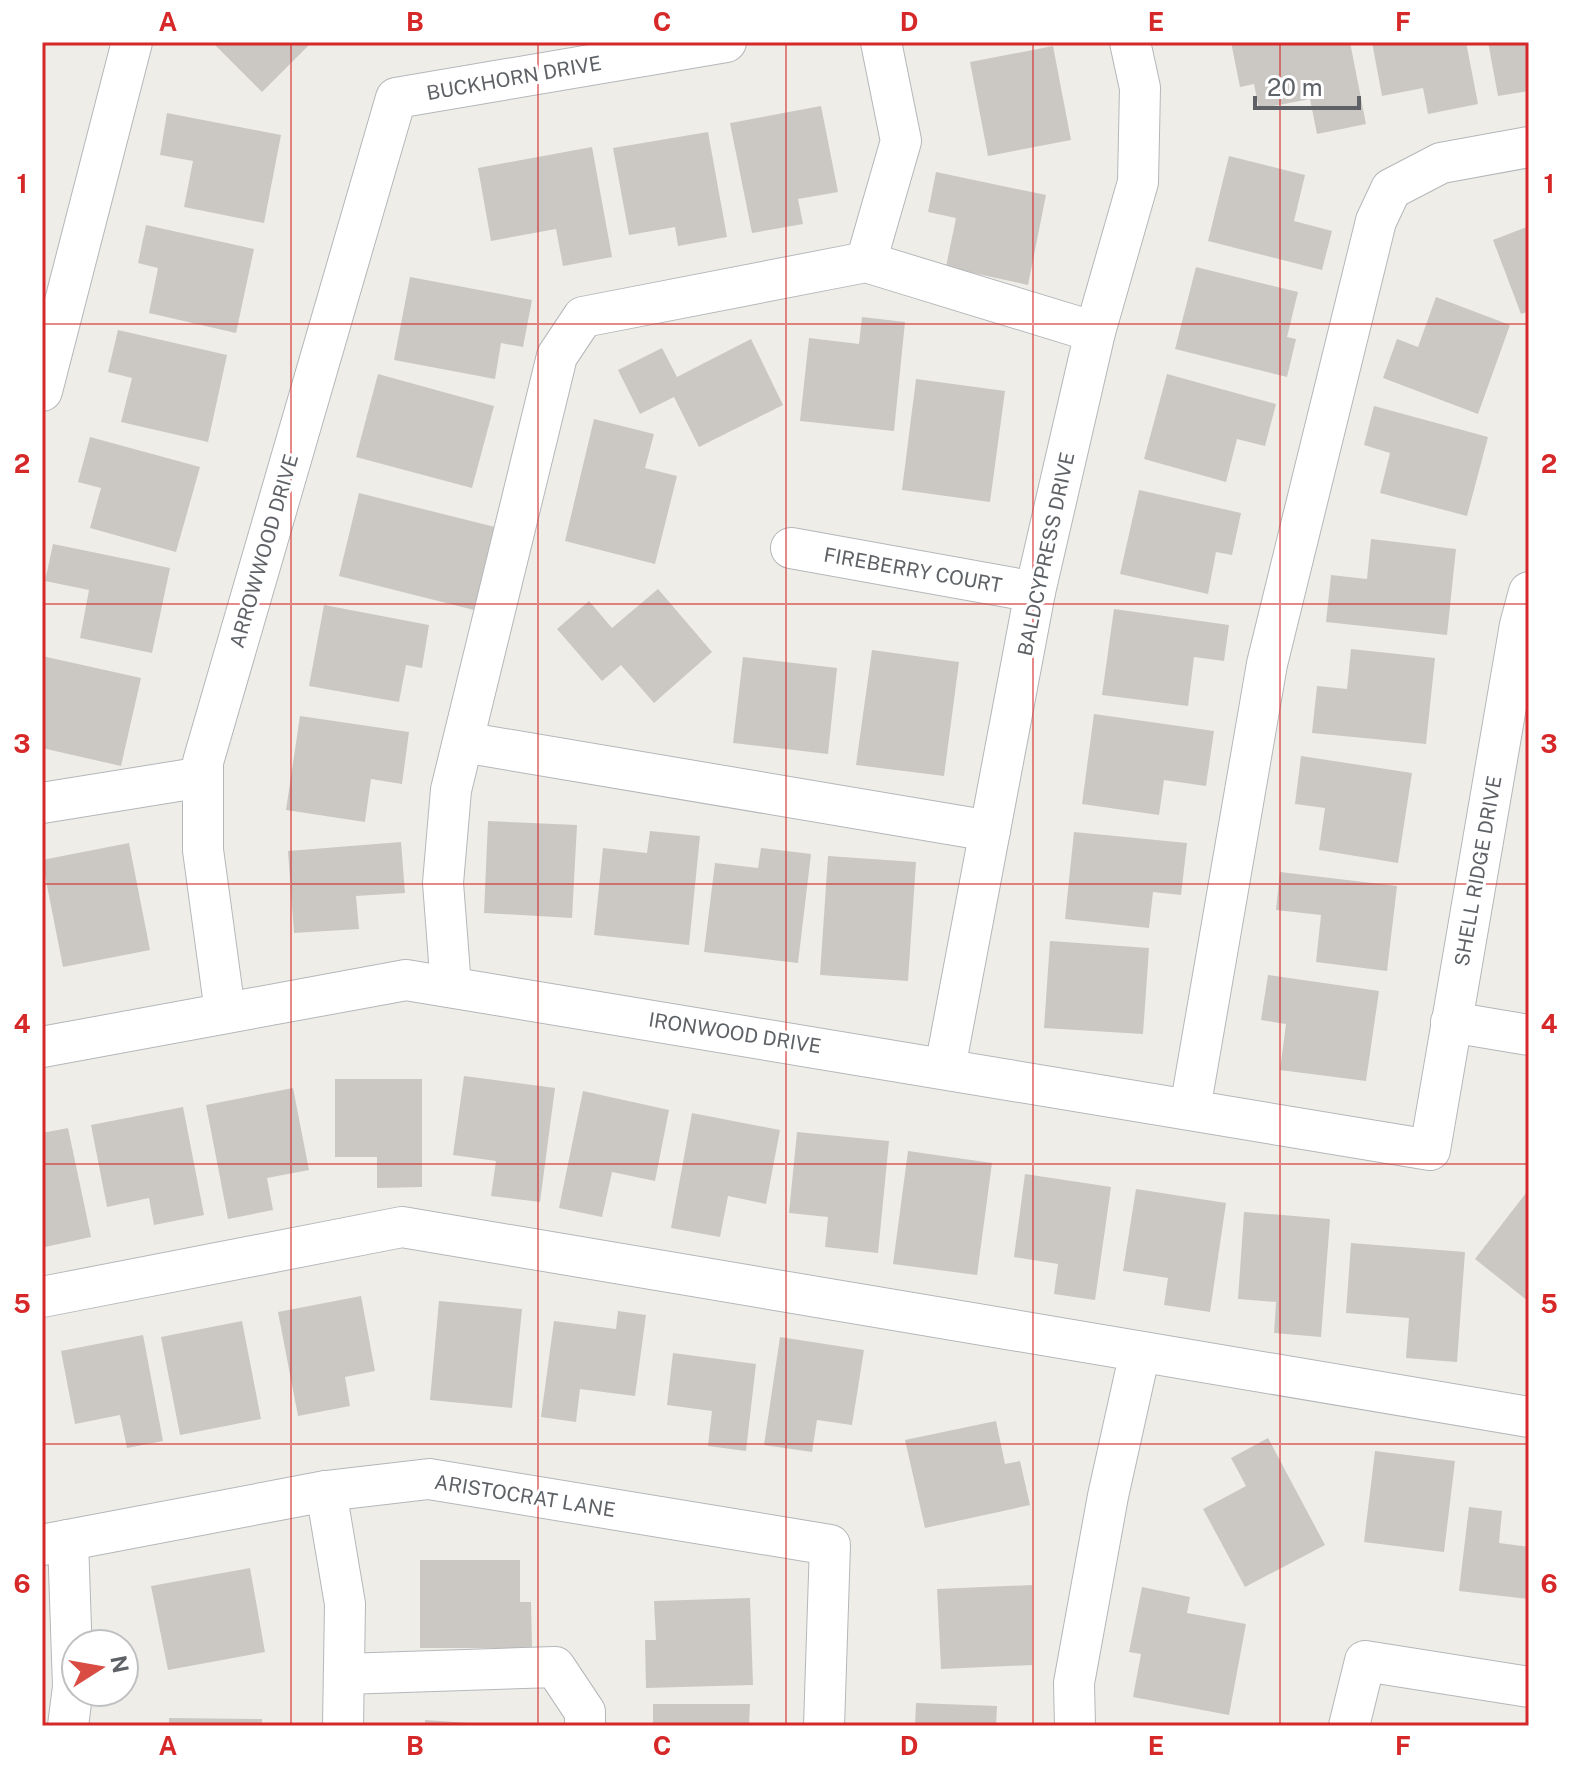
<svg xmlns="http://www.w3.org/2000/svg" width="1571" height="1768" viewBox="0 0 1571 1768" font-family="'Public Sans',sans-serif">
<style>
.building{fill:#cbc8c4}
.lines{fill:none;stroke-linecap:round;stroke-linejoin:round}
.minor-casing{stroke:#b4b7ba;stroke-width:42}
.minor{stroke:#fff;stroke-width:40}
.grid{fill:none;stroke:#d62828;stroke-width:2;stroke-opacity:0.55}
.labels{text-anchor:middle;dominant-baseline:central;stroke-width:6;stroke-linejoin:round;paint-order:stroke}
.street-label{font-size:20px;fill:#5e6266;stroke:#fff}
.neatline{fill:none;stroke:#d62828;stroke-width:3}
.grid-label{font-size:26px;text-anchor:middle;font-weight:bold;fill:#d62828}
</style>
<rect width="100%" height="100%" fill="#efede7"/>
<g class="building">
<path d="M212,42H312L262,92Z"/>
<path d="M1231,42H1350L1366,124L1317,134L1310,99L1259,109L1254,84L1240,87Z"/>
<path d="M1372,42H1466L1478,104L1428,114L1423,88L1382,96Z"/>
<path d="M1488,42H1529V91L1498,96Z"/>
<path d="M1053,46L1071,140L988,156L970,62Z"/>
<path d="M821,106L838,192L798,199L803,224L752,233L730,123Z"/>
<path d="M167,113L281,135L264,223L184,207L193,161L160,155Z"/>
<path d="M708,132L727,237L678,246L675,227L629,235L613,148Z"/>
<path d="M592,147L612,257L563,266L556,229L491,241L478,168Z"/>
<path d="M1229,156L1305,175L1294,221L1332,231L1322,270L1208,241Z"/>
<path d="M936,172L1046,195L1028,285L946,267L956,218L928,212Z"/>
<path d="M146,225L254,249L236,333L149,313L158,268L138,263Z"/>
<path d="M1529,226V311L1521,314L1493,240Z"/>
<path d="M1196,267L1298,292L1287,337L1296,339L1287,377L1175,349Z"/>
<path d="M410,277L532,300L523,347L501,343L495,379L394,360Z"/>
<path d="M1436,297L1510,325L1478,414L1383,378L1397,339L1418,347Z"/>
<path d="M862,317L905,322L894,431L800,421L809,338L859,344Z"/>
<path d="M118,330L227,355L208,442L121,422L132,378L108,372Z"/>
<path d="M751,339L783,405L699,447L674,397L640,414L618,370L662,348L677,377Z"/>
<path d="M378,374L494,406L472,488L356,457Z"/>
<path d="M1167,374L1276,404L1265,446L1237,439L1226,482L1144,459Z"/>
<path d="M916,379L1005,391L990,502L902,490Z"/>
<path d="M1374,406L1488,437L1467,516L1380,493L1390,453L1364,445Z"/>
<path d="M594,419L654,434L645,468L677,476L655,564L565,541Z"/>
<path d="M90,437L200,467L176,552L90,528L101,488L78,482Z"/>
<path d="M1139,490L1241,513L1232,555L1216,552L1208,594L1120,574Z"/>
<path d="M359,493L499,528L478,611L339,576Z"/>
<path d="M1371,539L1456,549L1447,635L1326,622L1331,575L1367,579Z"/>
<path d="M53,544L170,568L152,653L80,638L89,590L45,581Z"/>
<path d="M658,589L712,652L654,703L621,665L602,681L557,629L589,601L612,628Z"/>
<path d="M324,605L429,625L422,668L406,665L399,702L309,686Z"/>
<path d="M1114,609L1229,625L1224,661L1194,657L1188,706L1102,695Z"/>
<path d="M1351,649L1435,658L1426,744L1312,733L1317,686L1347,689Z"/>
<path d="M872,650L959,662L944,776L856,765Z"/>
<path d="M42,656L141,678L121,766L42,748Z"/>
<path d="M743,657L837,668L828,754L733,743Z"/>
<path d="M1094,714L1214,731L1206,786L1164,780L1159,815L1082,804Z"/>
<path d="M300,716L409,732L402,784L371,779L365,822L286,810Z"/>
<path d="M1301,756L1412,773L1398,863L1319,850L1325,808L1295,804Z"/>
<path d="M488,821L577,825L572,918L484,913Z"/>
<path d="M650,831L700,836L689,945L594,935L603,848L647,853Z"/>
<path d="M1074,832L1187,843L1181,895L1153,892L1149,928L1065,919Z"/>
<path d="M401,842L405,893L356,896L359,929L294,933L288,851Z"/>
<path d="M129,843L150,950L63,967L42,860Z"/>
<path d="M761,848L811,854L798,963L704,952L715,863L758,868Z"/>
<path d="M828,856L916,862L908,981L820,975Z"/>
<path d="M1280,872L1397,886L1387,971L1316,962L1321,915L1276,910Z"/>
<path d="M1050,941L1149,948L1143,1034L1044,1028Z"/>
<path d="M1268,975L1379,991L1366,1081L1280,1070L1286,1024L1261,1020Z"/>
<path d="M464,1076L555,1088L540,1202L491,1196L496,1161L453,1155Z"/>
<path d="M335,1079H422V1187L377,1188V1157H335Z"/>
<path d="M293,1088L309,1170L267,1178L273,1210L228,1219L206,1105Z"/>
<path d="M583,1091L669,1110L655,1181L612,1172L602,1217L559,1208Z"/>
<path d="M183,1107L204,1215L154,1225L149,1198L107,1207L91,1125Z"/>
<path d="M692,1113L780,1130L766,1204L728,1196L720,1237L671,1228Z"/>
<path d="M68,1128L91,1237L45,1247L42,1232V1133Z"/>
<path d="M797,1132L889,1141L878,1253L825,1247L828,1217L789,1213Z"/>
<path d="M908,1151L992,1163L977,1275L893,1264Z"/>
<path d="M1025,1174L1111,1187L1095,1300L1054,1294L1058,1264L1014,1257Z"/>
<path d="M1136,1189L1226,1203L1210,1312L1164,1305L1168,1278L1123,1271Z"/>
<path d="M1529,1189V1302L1475,1259Z"/>
<path d="M1244,1212L1330,1219L1321,1337L1274,1333L1276,1302L1238,1299Z"/>
<path d="M1351,1243L1465,1252L1457,1362L1406,1358L1409,1318L1346,1313Z"/>
<path d="M361,1296L375,1371L345,1377L350,1406L298,1416L278,1312Z"/>
<path d="M439,1301L522,1309L512,1408L430,1400Z"/>
<path d="M618,1311L646,1315L635,1396L580,1389L576,1422L541,1417L554,1321L616,1329Z"/>
<path d="M242,1321L261,1419L180,1435L161,1337Z"/>
<path d="M143,1335L163,1441L127,1448L120,1415L75,1424L61,1351Z"/>
<path d="M780,1337L864,1350L852,1425L817,1420L812,1452L764,1445Z"/>
<path d="M673,1353L756,1364L746,1451L708,1446L712,1411L667,1405Z"/>
<path d="M996,1421L1005,1464L1020,1461L1030,1505L925,1528L905,1440Z"/>
<path d="M1268,1438L1325,1545L1245,1587L1203,1509L1246,1486L1231,1458Z"/>
<path d="M1375,1451L1455,1461L1444,1552L1364,1542Z"/>
<path d="M1469,1507L1502,1511L1499,1543L1529,1547V1599L1459,1591Z"/>
<path d="M420,1560H520V1602H531L532,1648H420Z"/>
<path d="M250,1568L265,1652L168,1670L151,1586Z"/>
<path d="M1032,1585V1665L941,1669L937,1589Z"/>
<path d="M1142,1587L1190,1597L1187,1613L1246,1624L1229,1715L1133,1697L1141,1654L1129,1652Z"/>
<path d="M750,1598L753,1685L646,1688L645,1640H656L654,1601Z"/>
<path d="M916,1703L997,1706L996,1726H915Z"/>
<path d="M653,1704H750L749,1726H653Z"/>
<path d="M169,1718L262,1719V1726H169Z"/>
<path d="M425,1720L484,1724V1726H425Z"/>
</g>
<g class="lines">
<defs>
<g id="minor">
<path d="M866,262L901,141L881,42"/>
<path d="M42,391L132,42"/>
<path d="M791,548L1035,592"/>
<path d="M463,742L990,831"/>
<path d="M42,803L203,777"/>
<path d="M451,987L443,883L451,790L557,356L583,317L866,262L1095,332"/>
<path d="M225,1012L203,850V762L396,98L726,42"/>
<path d="M1451,1022L1529,1035"/>
<path d="M42,1047L406,980L1430,1150L1520,625L1529,592"/>
<path d="M945,1068L1035,592L1095,332L1138,182L1140,88L1130,42"/>
<path d="M1190,1109L1267,664L1376,221L1391,189L1441,163L1529,147"/>
<path d="M42,1297L402,1227L1529,1417"/>
<path d="M326,1491L345,1604L343,1726"/>
<path d="M42,1545L326,1491L429,1479L830,1545L824,1726"/>
<path d="M344,1674L555,1667L585,1712V1726"/>
<path d="M68,1726L73,1687L68,1540"/>
<path d="M1075,1726L1074,1683L1108,1496L1140,1352"/>
<path d="M1349,1726L1365,1661L1529,1687"/>
</g>
</defs>
<use href="#minor" class="minor-casing"/>
<use href="#minor" class="minor"/>
</g>
<path class="grid" d="M291,42V1726M538,42V1726M786,42V1726M1033,42V1726M1280,42V1726M42,324H1529M42,604H1529M42,884H1529M42,1164H1529M42,1444H1529"/>
<g class="labels">
<g class="street-label">
<text transform="translate(514 78) rotate(-10)">BUCKHORN DRIVE</text>
<text transform="translate(264 551) rotate(-74)">ARROWWOOD DRIVE</text>
<text transform="translate(1046 554) rotate(-78)">BALDCYPRESS DRIVE</text>
<text transform="translate(913 570) rotate(10)">FIREBERRY COURT</text>
<text transform="translate(1478 871) rotate(-80)">SHELL RIDGE DRIVE</text>
<text transform="translate(735 1033) rotate(9)">IRONWOOD DRIVE</text>
<text transform="translate(525 1496) rotate(9)">ARISTOCRAT LANE</text>
</g>
</g>
<rect width="1571" height="1768" fill="none" stroke="#ffffff" stroke-width="88"/>
<g transform="translate(100 1668) rotate(79)"><circle r="38" fill="#ffffff" stroke="#bfc0c2" stroke-width="2"/>
<path d="M0-6L14 30L0 20L-14 30Z" fill="#d94c43"/>
<text y="-12" font-size="22" font-weight="bold" text-anchor="middle" fill="#5e6266">N</text>
</g>
<path d="M1255 96v12h104v-12" fill="none" stroke="#5e6266" stroke-width="4"/>
<text x="1267" y="96" font-size="24" fill="#5e6266" stroke="#ffffff" stroke-width="6" paint-order="stroke">20 m</text>
<rect x="44" y="44" width="1483" height="1680" class="neatline"/>
<g class="grid-label">
<text x="168" y="31">A</text>
<text x="415" y="31">B</text>
<text x="662" y="31">C</text>
<text x="909" y="31">D</text>
<text x="1156" y="31">E</text>
<text x="1403" y="31">F</text>
<text x="22" y="193">1</text>
<text x="1549" y="193">1</text>
<text x="22" y="473">2</text>
<text x="1549" y="473">2</text>
<text x="22" y="753">3</text>
<text x="1549" y="753">3</text>
<text x="22" y="1033">4</text>
<text x="1549" y="1033">4</text>
<text x="22" y="1313">5</text>
<text x="1549" y="1313">5</text>
<text x="22" y="1593">6</text>
<text x="1549" y="1593">6</text>
<text x="168" y="1755">A</text>
<text x="415" y="1755">B</text>
<text x="662" y="1755">C</text>
<text x="909" y="1755">D</text>
<text x="1156" y="1755">E</text>
<text x="1403" y="1755">F</text>
</g>
</svg>
